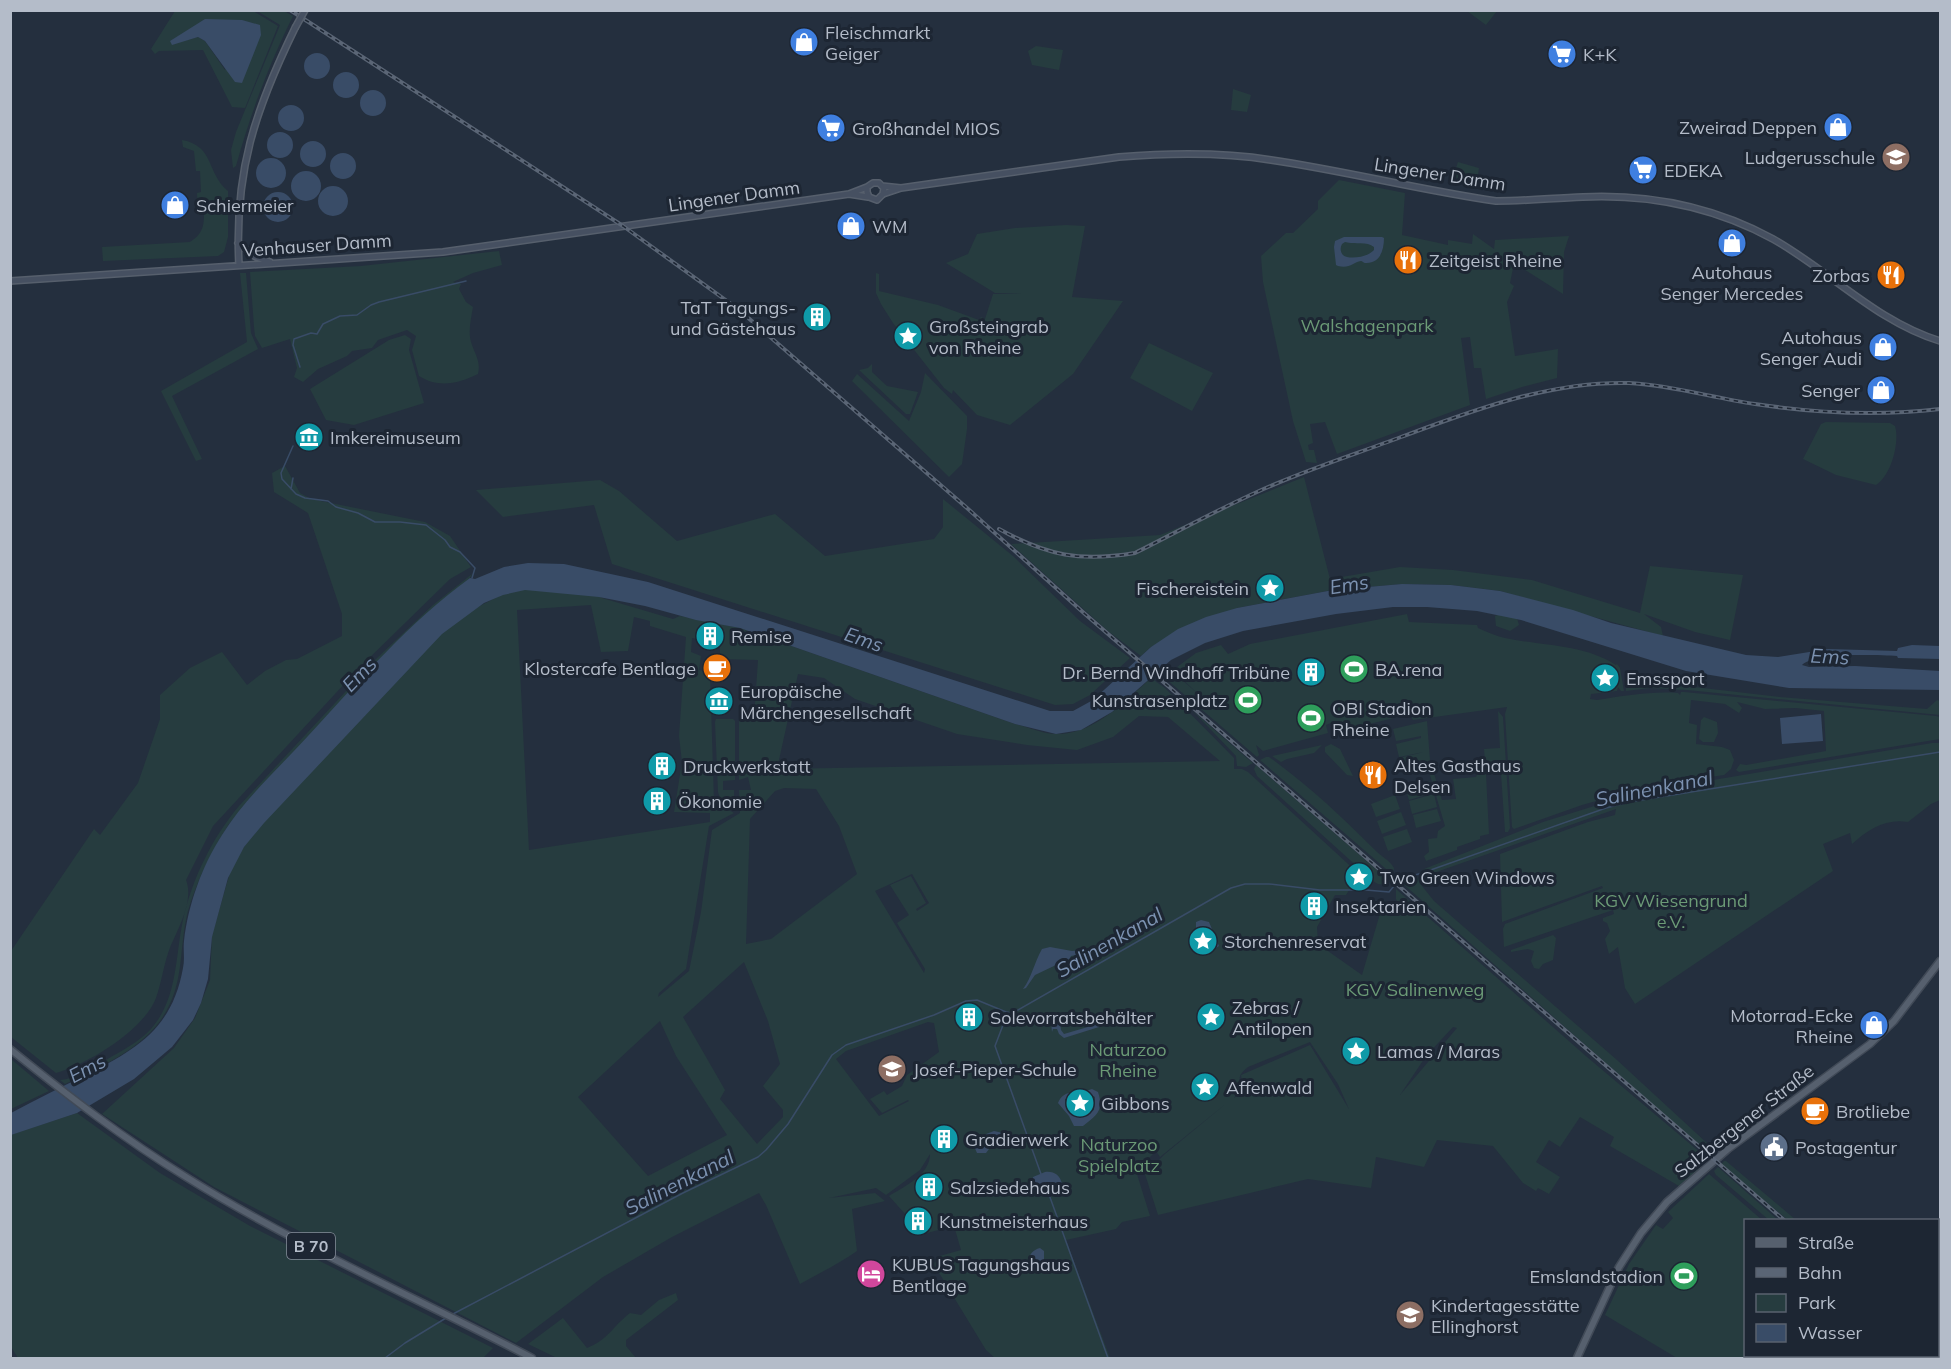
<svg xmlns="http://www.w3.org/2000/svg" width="1951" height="1369" font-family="Mulish,sans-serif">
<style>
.green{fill:#263c3f;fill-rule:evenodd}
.water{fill:#394c67;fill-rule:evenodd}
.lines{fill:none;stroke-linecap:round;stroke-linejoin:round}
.stream{stroke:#394c67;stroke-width:1.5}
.secondary-casing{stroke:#565f6c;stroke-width:8}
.primary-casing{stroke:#414a57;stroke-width:9}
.secondary{stroke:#465061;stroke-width:5}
.primary{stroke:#56606e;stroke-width:6}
.rail-casing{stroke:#5a6575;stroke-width:4}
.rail{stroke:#1d2633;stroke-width:1.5;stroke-dasharray:4.5;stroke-linecap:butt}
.secondary-bridge-casing{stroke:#565f6c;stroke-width:8;stroke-linecap:butt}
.secondary-bridge{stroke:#465061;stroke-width:5}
.labels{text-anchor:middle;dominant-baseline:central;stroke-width:6;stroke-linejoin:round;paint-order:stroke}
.shield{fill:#1d2633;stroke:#878f9c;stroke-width:1.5}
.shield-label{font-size:16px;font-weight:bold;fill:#b4bcc9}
.poi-label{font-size:18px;fill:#b4bcc9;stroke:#1d2633;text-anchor:start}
.street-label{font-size:18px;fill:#b4bcc9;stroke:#1d2633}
.park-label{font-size:18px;fill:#6b9a76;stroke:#1d2633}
.water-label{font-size:20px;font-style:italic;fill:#7c92b1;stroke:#1d2633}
</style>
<rect width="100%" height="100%" fill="#242f3e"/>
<!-- green -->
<path class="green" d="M175,11H253L278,26L245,108L232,107L203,50L159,51L155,54L151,49ZM242,20L225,70L205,41L198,37L187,40Z
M257,11H284L293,16C268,67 251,112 236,166L233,168L231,150L236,132L280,25Z
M1467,11V10L1497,11L1486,25Z
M1036,46L1063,50L1059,70L1032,65L1028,51Z
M1233,89L1251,95L1247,112L1231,110Z
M182,140C215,146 206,173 228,191V237L224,252L218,256L103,261L102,247L190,242C201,235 204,228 204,215H198L197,193L201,192L200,171H196L194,151L183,147Z
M1458,162L1479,168L1477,182L1453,177Z
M1339,180L1405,193L1402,235L1448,245V240L1472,244L1473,234L1494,249L1495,240L1569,236L1564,252L1563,294L1514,263L1510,283L1514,286L1507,302L1515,356L1558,349L1557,378L1522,387L1486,399L1481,368H1474L1470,337L1461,338L1470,405L1337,454L1325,422L1310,424L1313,443L1308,445L1309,450H1314L1317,463L1306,462L1293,421L1263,282L1261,256L1286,233H1293L1318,209V201Z
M1066,225L1085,226L1072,297L1123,301L1073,374L1010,425L977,415L953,390L952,394L944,388L893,323L881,304L876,293V273L879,274V291L938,305L979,320L981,317L985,319L993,294H1022L995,293L946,263L968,254L977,234L1015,228Z
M499,251L502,265L473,273L453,282L461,284L459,289L466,302L473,307C471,319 468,331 471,342C475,355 481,361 478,374C458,384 438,388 419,376L412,350L416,336L407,330L378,340L372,348L352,351L347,356L318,369L303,382L294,377L297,368L290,339L262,348L255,336L254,327L250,272L361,266Z
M240,273H246L251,333L258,349L172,396L202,459L196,461L161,391L247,342Z
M405,335L411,339L409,350L424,403L354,425L326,420L310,389L389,340Z
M1149,343L1213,373L1192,411L1130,378Z
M872,364V372L887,386L918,392L910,414H906L859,370L868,368Z
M925,373L967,416V429L962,464L949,477L852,381L857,374L909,421L921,392Z
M1826,422L1890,423L1895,426C1900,442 1891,476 1876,485L1836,475L1803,459L1821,424Z
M285,466L300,493L311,499L425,522L450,536L471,567L450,579L359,668L213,826L186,880C194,900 179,927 171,945C164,962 162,981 156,998C144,1030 88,1064 56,1073L11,1037V951L94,829L100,835L138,783L160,719V695L190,668L222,652L247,685L265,671L286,660L297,659L342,636V614L308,513L274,492L272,473Z
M1304,477L1330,579L1400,567L1453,570L1532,580L1640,613L1650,566L1743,575L1730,640L1695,632L1644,614L1661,627L1663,636L1500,591L1451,585L1402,584L1333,590L1237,608L1151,647L1141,656L1108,631L1011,544L1160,535Z
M600,480L619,491L677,541L775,514L825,556L934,539L943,527V499L1013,556L1080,621L1130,658L1090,695L1073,704L1055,705L612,564L594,505L503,517L476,490Z
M472,574L470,578L414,625L229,824C212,851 197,880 188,911C178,949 186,985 160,1021C138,1051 98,1068 65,1084L60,1080C75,1079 93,1067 106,1060C121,1051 139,1042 151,1029C178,998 175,957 183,920C192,879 212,838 239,806L376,659L433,605Z
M525,587L597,594L602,598L673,619L680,616L740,628L1015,724C1028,727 1043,734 1056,734C1094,735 1125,701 1151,678L1165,688L1234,758V769H1242L1248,772L1359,874L1346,895H1335L1317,927L1318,944L1362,975L1384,900L1396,910L1401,909L1396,899V889L1587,1057L1708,1159L1697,1161L1703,1167L1679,1186L1610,1146L1614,1137L1580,1117L1560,1147L1549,1140L1536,1162L1560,1177L1549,1194L1538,1188L1536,1191L1523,1183L1493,1146L1437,1140L1424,1167L1376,1157L1371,1188L1308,1179L1158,1215L1145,1174L1165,1154L1228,1102L1160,1157L1156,1151L1136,1171L1150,1216L1122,1222L1116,1229L1066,1240L1110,1358H995L986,1350L933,1263L938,1261L936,1257L961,1250L954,1226L923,1234L889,1196C905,1186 930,1175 930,1154L920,1170L886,1195L876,1188L829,1198L875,1193L885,1201L852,1209L857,1251C839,1264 819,1273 800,1284L766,1205L759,1193L672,1237L603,1277L516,1343L214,1187L102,1114L174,1048L195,1018L210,980L212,935L233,862L286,788L432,640L468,612L503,594ZM591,605L601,652L628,651L634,617L650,621V626L686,637L679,736L682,762L674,812L710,813V822L529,850L517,610ZM692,638L720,643V659L758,660L754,718L739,719V780L748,777L751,790H739L740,813L712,830L701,912L689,971L658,997L659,993L686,969L709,826L734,813L714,801L710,672L699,670L701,656L691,652ZM798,674L824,678L855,699L957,734L1027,745L1077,750L1113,737L1139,716L1168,717L1220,761L777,769ZM784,788L816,789L839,826L857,874L771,939L746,944L750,819L775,791ZM912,874L929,903L917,911L916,909L926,903L911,876L890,885L909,915L897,923L925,969L924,973L875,891ZM744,962L768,1021L780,1064L763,1086L783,1110V1117L757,1144L720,1099L725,1090L683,1017ZM660,1021L676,1056L727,1135L648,1176L578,1097ZM928,1022L934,1023L939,1052L907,1075L902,1086L887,1095L884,1091L870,1099L882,1113L908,1100L909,1101L879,1116L836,1059L846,1051ZM1453,1027L1457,1028L1400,1095L1426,1056ZM1310,1042L1338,1084L1349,1109L1310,1045L1241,1075L1243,1091L1234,1098L1241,1086C1238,1076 1240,1074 1248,1067Z
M1407,614L1409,622L1477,625L1478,628C1487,632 1496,636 1505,638C1542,646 1583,644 1616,665L1617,664L1620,668L1624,691H1621L1618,687L1617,691L1591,694L1590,699L1597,700C1624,696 1651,691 1678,693L1680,695L1681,692H1684L1936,716L1940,717V739L1739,772L1736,770L1740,764L1746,765L1826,751L1824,711L1796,708L1765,709L1737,702L1742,708L1739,713L1725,704L1691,700L1689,723L1697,725L1696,744L1722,747L1730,750L1734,760L1731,769L1724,775L1649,786L1582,805L1514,829L1512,827L1505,714L1507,707L1413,720L1410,714L1337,732L1333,722L1326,725L1328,733L1263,751L1256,745L1259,755L1257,757L1158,672L1166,666L1197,693L1173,670L1196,653L1221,645L1228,654L1250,644Z
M1500,614L1517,618L1519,625L1510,631L1496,626L1495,616Z
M1644,684L1677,685L1780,697L1927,709L1937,700L1940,701V715L1687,690L1650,688L1626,691V688Z
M1193,711L1248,759L1253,763L1246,767L1237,766L1236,756Z
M1498,711L1503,717L1510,828L1508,832H1505L1501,774H1486L1489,834L1480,836V839L1457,847V850L1426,861L1424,856L1429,852L1428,839L1437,838L1438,831L1445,826L1427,765L1402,770L1399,758L1424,752L1399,757L1396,744L1421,738V736L1396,741L1393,729L1427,721L1430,760L1442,800L1456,799L1453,779L1476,777L1477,775L1486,774L1484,749L1500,748Z
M1704,717L1717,722L1718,733L1714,742H1703L1699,739L1701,720Z
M716,719H733L735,721V780L723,781V790H734V802L721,801L718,792L715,722Z
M1932,743H1940V800L1931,804L1908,822C1887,818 1868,829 1852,844L1850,833L1823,844L1833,871L1635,1004L1625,988L1618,947L1609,954L1605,939L1610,931L1607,923L1603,921V918L1614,914L1613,910L1504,947L1503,929L1505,924L1603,888L1602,886L1502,922L1500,854L1588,822L1615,815L1616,809L1425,876L1422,871L1424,869L1543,822L1636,793Z
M1331,744L1340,749L1353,776L1347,775L1325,752V747Z
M1322,745L1314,753L1287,759L1281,762L1272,756Z
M1266,757H1269C1307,784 1341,816 1374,849C1380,856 1390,860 1394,868L1393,875L1260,760Z
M1256,765L1384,876L1383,878L1389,882C1382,887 1376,884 1371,879L1257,776L1254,769Z
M1430,781L1433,793L1409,800L1405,787Z
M1434,794L1437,807L1412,814L1409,801Z
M1395,795L1400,809L1376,817L1371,804Z
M1437,809L1441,821L1416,828L1413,815Z
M1401,812L1406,825L1382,834L1377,821Z
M1407,829L1412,842L1388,851L1383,837Z
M1415,877H1418L1422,886L1434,901L1617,1060L1709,1145L1715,1152L1712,1157L1401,882Z
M1553,935L1556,938L1553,960L1543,964L1539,969L1534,968L1531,961L1534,951L1528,949L1511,952V950Z
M11,1059L49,1091L11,1109Z
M77,1113L160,1173L250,1226L493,1348L483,1358H18L10,1345V1135Z
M1724,1161H1726L1796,1220H1788L1721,1165Z
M1718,1167L1778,1220H1769L1716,1175L1714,1171Z
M1709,1174L1762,1220H1746V1356H1769L1766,1358H1677L1605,1315L1629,1264L1656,1225L1663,1229L1673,1218L1668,1212Z
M676,1293L678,1300L626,1340V1346L636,1358H557L528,1344L563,1318L587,1348C609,1339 612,1327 630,1313L641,1315L659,1300Z"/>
<!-- water -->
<path class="water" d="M205,19L242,20L260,25L261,35L242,83L235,82L205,41L198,37L172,45L170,41Z
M304 66a13 13 0 1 1 26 0a13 13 0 1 1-26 0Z
M333 85a13 13 0 1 1 26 0a13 13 0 1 1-26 0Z
M360 103a13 13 0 1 1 26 0a13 13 0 1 1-26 0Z
M278 118a13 13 0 1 1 26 0a13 13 0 1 1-26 0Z
M267 145a13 13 0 1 1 26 0a13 13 0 1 1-26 0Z
M300 154a13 13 0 1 1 26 0a13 13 0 1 1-26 0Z
M330 166a13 13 0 1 1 26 0a13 13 0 1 1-26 0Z
M256 173a15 15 0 1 1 30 0a15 15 0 1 1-30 0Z
M291 186a15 15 0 1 1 30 0a15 15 0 1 1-30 0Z
M318 201a15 15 0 1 1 30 0a15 15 0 1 1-30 0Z
M263 207a15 15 0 1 1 30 0a15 15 0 1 1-30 0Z
M1344,237H1382L1384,238C1384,250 1380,264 1365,263C1364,263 1362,261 1361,261C1353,262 1350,269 1338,266L1336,265L1334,247L1335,241ZM1345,242C1355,245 1367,241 1374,247V250C1369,256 1355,259 1347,257C1341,256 1339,249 1342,244Z
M528,563L564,564L648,582L1050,711H1073L1093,700L1151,647L1178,629L1206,617L1237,608L1333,590L1402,584L1451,585L1500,591L1573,610L1611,623L1746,655L1778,657L1828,649L1897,651L1898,648L1912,645L1940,646V659L1898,658L1897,656C1878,655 1815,652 1802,665L1809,667L1855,666L1940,671V690L1789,688L1686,671L1521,620L1477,611L1427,607H1393L1336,614L1243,631L1205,643L1171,660L1112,712L1081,730L1056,734L1015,724L740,628L696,620L645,606L599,597L525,590L503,595L484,603L442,634L264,823L244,847L228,878L212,937L208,979L201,1003L193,1020L172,1047L134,1079L77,1113L11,1135V1113C35,1100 59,1088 84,1076C135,1050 172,1030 183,968C185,959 183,950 184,941C188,905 202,866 222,835C245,798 279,768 308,736C359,681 409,622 470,578L475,579L504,567Z
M1821,714L1823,741L1782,744L1780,718Z
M1201,920L1209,922L1219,946L1216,948L1208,940L1204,931L1196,930V922Z
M1050,947L1072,951L1081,950V954L1071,956L1070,958L1072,964L1064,959L1056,965L1035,975L1026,988L1023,989C1032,977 1034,963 1042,949Z
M1051,1022H1060L1061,1030L1064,1034L1098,1024L1099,1027L1064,1038L1059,1034L1057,1029H1053L1052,1032Z
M1092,1089L1098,1092C1104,1111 1097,1115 1083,1126H1074L1069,1116L1058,1103C1064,1088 1079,1094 1092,1089ZM1090,1094L1095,1097L1094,1110L1090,1112L1082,1108L1071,1110L1066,1107L1065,1099Z
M994,1131L1003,1133L1000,1143L992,1145L986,1153H977L973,1144L981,1136Z
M1045,1172C1054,1171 1060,1175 1062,1184L1060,1190L1041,1188L1032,1183L1033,1177Z
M1040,1248L1044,1251V1261L1039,1267L1033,1268L1029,1263C1028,1256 1032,1250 1040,1248Z"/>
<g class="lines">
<!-- stream -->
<path class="stream" d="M300,367L293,345L294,339L311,333L317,334L323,324L340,316L357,315L371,305L379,302L466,281
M293,446L281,473L282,479L296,494L305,498L328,501L336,507L358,513L375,522H400L426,525L445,540L450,547L460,552L475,568L472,578
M291,489L293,478
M1008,1012L995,1046L1041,1174
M1047,1189L1108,1358
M453,1314L683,1193L758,1157L766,1150L788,1124L832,1055L846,1045L934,1015L966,1001L977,1000L1011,1014L1231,888L1245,884H1269L1320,890H1366L1389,892L1399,880L1425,872L1606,808L1629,802L1940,752
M385,1358L405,1343L446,1318"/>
<!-- secondary casing -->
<g class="secondary-casing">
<path id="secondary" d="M882,186L901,188
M849,194L868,197
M883,194L884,188L879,183H873L867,187V192L869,197L877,200L883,194L901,188L1119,157C1169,153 1221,152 1271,160C1346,171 1420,190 1496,201C1526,201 1554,198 1583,197C1650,194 1714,207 1773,239C1830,271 1877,322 1940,341
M238,243L254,256L270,262
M239,265C234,172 255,110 295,28
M10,281L443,252L849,194L867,187"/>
</g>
<!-- primary casing -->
<g class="primary-casing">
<path id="primary" d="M10,1049C67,1095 124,1139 186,1177C297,1246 417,1298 532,1358
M1577,1358L1619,1267L1641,1233L1667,1202L1728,1149L1870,1044L1894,1021L1940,961"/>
</g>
<!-- secondary -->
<use href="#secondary" class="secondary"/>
<!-- primary -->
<use href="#primary" class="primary"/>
<!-- rail casing -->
<g class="rail-casing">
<path id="rail" d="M290,10L623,226L738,309L967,508L1085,614L1784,1220
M999,529C1048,556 1080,562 1135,553C1175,533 1215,511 1257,492C1303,471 1353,455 1401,437C1474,410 1550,381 1629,383C1671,385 1713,398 1755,404C1815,413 1880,416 1940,409
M1938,1300L1940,1301
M1938,1339L1940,1336
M1923,1358L1926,1356"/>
</g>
<!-- rail -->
<use href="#rail" class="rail"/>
<!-- secondary-bridge casing -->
<g class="secondary-bridge-casing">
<path id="secondary-bridge" d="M295,28L305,10"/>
</g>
<!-- secondary-bridge -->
<use href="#secondary-bridge" class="secondary-bridge"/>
</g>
<!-- icons -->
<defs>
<g id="shop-disc" transform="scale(1.5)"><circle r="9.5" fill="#3f7fe0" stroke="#1d2633"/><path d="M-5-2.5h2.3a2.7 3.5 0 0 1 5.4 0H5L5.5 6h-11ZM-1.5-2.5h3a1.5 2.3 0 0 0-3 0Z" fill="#fff"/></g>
<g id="supermarket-disc" transform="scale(1.5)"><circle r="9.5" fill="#3f7fe0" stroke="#1d2633"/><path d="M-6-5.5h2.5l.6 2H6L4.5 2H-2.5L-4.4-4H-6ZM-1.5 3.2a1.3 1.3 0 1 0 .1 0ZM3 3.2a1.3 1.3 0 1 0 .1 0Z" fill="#fff"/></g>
<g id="school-disc" transform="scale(1.5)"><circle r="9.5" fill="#8d6e63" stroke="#1d2633"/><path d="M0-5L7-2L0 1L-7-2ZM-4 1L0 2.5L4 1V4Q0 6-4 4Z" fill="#fff"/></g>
<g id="restaurant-disc" transform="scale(1.5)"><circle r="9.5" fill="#e8710a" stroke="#1d2633"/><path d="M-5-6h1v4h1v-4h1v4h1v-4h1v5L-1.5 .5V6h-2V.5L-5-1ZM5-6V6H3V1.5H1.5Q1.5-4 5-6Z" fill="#fff"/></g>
<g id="building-disc" transform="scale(1.5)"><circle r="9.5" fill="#0f9aa8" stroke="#1d2633"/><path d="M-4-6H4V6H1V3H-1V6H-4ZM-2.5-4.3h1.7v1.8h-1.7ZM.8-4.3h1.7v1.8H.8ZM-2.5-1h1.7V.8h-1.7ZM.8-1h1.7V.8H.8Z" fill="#fff"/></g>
<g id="sight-disc" transform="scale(1.5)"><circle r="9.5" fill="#0f9aa8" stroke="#1d2633"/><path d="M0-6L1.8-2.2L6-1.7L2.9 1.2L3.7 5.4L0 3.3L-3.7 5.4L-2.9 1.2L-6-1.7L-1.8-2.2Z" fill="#fff"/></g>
<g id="museum-disc" transform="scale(1.5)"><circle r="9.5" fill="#0f9aa8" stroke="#1d2633"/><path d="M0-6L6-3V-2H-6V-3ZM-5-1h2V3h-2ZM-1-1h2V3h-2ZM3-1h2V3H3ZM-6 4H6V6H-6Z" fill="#fff"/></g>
<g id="cafe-disc" transform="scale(1.5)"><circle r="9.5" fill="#e8710a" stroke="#1d2633"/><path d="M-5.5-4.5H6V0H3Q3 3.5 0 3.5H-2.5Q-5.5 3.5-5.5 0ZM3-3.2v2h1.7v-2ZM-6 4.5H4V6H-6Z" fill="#fff"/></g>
<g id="stadium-disc" transform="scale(1.5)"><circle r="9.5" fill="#2e9e5b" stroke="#1d2633"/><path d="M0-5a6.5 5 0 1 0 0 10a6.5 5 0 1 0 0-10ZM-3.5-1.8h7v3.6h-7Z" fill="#fff"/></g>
<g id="civic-disc" transform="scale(1.5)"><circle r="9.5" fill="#5c6f8a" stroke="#1d2633"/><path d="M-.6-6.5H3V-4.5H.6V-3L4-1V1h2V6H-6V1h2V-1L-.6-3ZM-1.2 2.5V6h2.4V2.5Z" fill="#fff"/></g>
<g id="hotel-disc" transform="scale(1.5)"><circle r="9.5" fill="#d1479c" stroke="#1d2633"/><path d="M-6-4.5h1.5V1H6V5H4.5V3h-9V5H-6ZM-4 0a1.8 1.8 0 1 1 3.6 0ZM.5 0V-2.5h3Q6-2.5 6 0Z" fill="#fff"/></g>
</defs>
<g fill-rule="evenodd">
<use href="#shop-disc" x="804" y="42"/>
<use href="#supermarket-disc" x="1562" y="54"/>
<use href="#shop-disc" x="1838" y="127"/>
<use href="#supermarket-disc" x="831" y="128"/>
<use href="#school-disc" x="1896" y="157"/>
<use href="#supermarket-disc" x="1643" y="170"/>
<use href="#shop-disc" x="175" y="205"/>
<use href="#shop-disc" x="851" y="226"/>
<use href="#shop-disc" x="1732" y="243"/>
<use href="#restaurant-disc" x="1408" y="260"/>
<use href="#restaurant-disc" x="1891" y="275"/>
<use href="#building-disc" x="817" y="317"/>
<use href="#sight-disc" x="908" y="336"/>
<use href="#shop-disc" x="1883" y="347"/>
<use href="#shop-disc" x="1881" y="390"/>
<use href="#museum-disc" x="309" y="437"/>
<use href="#sight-disc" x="1270" y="588"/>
<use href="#building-disc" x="710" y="636"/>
<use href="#cafe-disc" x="717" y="668"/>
<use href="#stadium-disc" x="1354" y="669"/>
<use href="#building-disc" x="1311" y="672"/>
<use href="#sight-disc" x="1605" y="678"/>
<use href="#stadium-disc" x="1248" y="700"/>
<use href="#museum-disc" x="719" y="701"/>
<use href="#stadium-disc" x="1311" y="718"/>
<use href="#building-disc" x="662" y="766"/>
<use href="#restaurant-disc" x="1373" y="775"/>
<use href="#building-disc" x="657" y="801"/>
<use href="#sight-disc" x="1359" y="877"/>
<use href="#building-disc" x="1314" y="906"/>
<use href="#sight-disc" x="1203" y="941"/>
<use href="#building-disc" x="969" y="1017"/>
<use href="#sight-disc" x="1211" y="1017"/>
<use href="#shop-disc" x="1874" y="1025"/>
<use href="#sight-disc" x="1356" y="1051"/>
<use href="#school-disc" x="892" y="1069"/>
<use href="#sight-disc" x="1205" y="1087"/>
<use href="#sight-disc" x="1080" y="1103"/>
<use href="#cafe-disc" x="1815" y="1111"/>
<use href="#building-disc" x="944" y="1139"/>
<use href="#civic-disc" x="1774" y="1147"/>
<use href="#building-disc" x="929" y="1187"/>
<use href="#building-disc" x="918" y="1221"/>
<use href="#hotel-disc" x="871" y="1274"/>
<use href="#stadium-disc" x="1684" y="1276"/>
<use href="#school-disc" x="1410" y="1315"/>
</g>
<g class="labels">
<!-- shield labels -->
<rect class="shield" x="287" y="1233" width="48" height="26" rx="4.5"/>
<g class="shield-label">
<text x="311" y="1246">B 70</text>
</g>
<!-- poi labels -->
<g class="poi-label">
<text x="825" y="32">Fleischmarkt<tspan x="825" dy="21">Geiger</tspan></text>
<text x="1583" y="54">K+K</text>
<text x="1817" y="127" text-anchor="end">Zweirad Deppen</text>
<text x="852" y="128">Großhandel MIOS</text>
<text x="1875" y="157" text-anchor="end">Ludgerusschule</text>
<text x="1664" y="170">EDEKA</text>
<text x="196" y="205">Schiermeier</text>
<text x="872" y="226">WM</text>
<text x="1429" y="260">Zeitgeist Rheine</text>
<text x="1732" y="272" text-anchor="middle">Autohaus<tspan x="1732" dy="21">Senger Mercedes</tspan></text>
<text x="1870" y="275" text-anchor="end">Zorbas</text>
<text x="796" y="307" text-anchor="end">TaT Tagungs-<tspan x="796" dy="21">und Gästehaus</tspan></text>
<text x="929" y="326">Großsteingrab<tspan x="929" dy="21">von Rheine</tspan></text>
<text x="1862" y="337" text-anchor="end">Autohaus<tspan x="1862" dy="21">Senger Audi</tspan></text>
<text x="1860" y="390" text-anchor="end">Senger</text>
<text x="330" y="437">Imkereimuseum</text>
<text x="1249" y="588" text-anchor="end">Fischereistein</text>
<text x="731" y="636">Remise</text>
<text x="696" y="668" text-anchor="end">Klostercafe Bentlage</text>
<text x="1375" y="669">BA.rena</text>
<text x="1290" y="672" text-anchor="end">Dr. Bernd Windhoff Tribüne</text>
<text x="1626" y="678">Emssport</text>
<text x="740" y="691">Europäische<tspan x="740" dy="21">Märchengesellschaft</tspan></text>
<text x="1227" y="700" text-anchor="end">Kunstrasenplatz</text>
<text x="1332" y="708">OBI Stadion<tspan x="1332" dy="21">Rheine</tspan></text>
<text x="1394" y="765">Altes Gasthaus<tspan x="1394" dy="21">Delsen</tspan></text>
<text x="683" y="766">Druckwerkstatt</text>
<text x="678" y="801">Ökonomie</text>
<text x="1380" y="877">Two Green Windows</text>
<text x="1335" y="906">Insektarien</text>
<text x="1224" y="941">Storchenreservat</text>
<text x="1232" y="1007">Zebras /<tspan x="1232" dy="21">Antilopen</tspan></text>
<text x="1853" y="1015" text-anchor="end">Motorrad-Ecke<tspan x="1853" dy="21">Rheine</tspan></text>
<text x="990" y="1017">Solevorratsbehälter</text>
<text x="1377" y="1051">Lamas / Maras</text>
<text x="913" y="1069">Josef-Pieper-Schule</text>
<text x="1226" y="1087">Affenwald</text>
<text x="1101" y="1103">Gibbons</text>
<text x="1836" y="1111">Brotliebe</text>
<text x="965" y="1139">Gradierwerk</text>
<text x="1795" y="1147">Postagentur</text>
<text x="950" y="1187">Salzsiedehaus</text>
<text x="939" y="1221">Kunstmeisterhaus</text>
<text x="892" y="1264">KUBUS Tagungshaus<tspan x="892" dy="21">Bentlage</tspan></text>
<text x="1663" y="1276" text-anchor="end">Emslandstadion</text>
<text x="1431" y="1305">Kindertagesstätte<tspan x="1431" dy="21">Ellinghorst</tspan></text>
</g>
<!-- street labels -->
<g class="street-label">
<text transform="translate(1440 174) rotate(9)">Lingener Damm</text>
<text transform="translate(734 196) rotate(-8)">Lingener Damm</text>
<text transform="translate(317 245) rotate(-4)">Venhauser Damm</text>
<text transform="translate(1744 1121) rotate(-38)">Salzbergener Straße</text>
</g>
<!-- park labels -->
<g class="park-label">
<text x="1367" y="325">Walshagenpark</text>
<text x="1671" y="900">KGV Wiesengrund<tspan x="1671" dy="21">e.V.</tspan></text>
<text x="1415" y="989">KGV Salinenweg</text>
<text x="1128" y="1049">Naturzoo<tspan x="1128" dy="21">Rheine</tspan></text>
<text x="1119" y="1144">Naturzoo<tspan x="1119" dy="21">Spielplatz</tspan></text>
</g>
<!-- water labels -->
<g class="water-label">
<text transform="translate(1349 584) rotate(-9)">Ems</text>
<text transform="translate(864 639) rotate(19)">Ems</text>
<text transform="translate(1830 656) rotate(3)">Ems</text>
<text transform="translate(359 674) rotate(-46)">Ems</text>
<text transform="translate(1654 788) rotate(-11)">Salinenkanal</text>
<text transform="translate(1109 942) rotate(-30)">Salinenkanal</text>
<text transform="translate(87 1068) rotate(-28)">Ems</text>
<text transform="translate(679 1182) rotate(-27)">Salinenkanal</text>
</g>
</g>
<!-- border -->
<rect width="1951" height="1369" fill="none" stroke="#b4bcc9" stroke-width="24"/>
<!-- legend -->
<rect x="1744" y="1219" width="195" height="138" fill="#1d2633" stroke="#59626f" stroke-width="1.5"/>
<rect x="1756" y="1238" width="30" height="9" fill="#56606e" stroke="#59626f" stroke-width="1.5"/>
<text x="1798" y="1249" font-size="18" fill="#b4bcc9">Straße</text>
<rect x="1756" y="1268" width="30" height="9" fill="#5a6575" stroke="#59626f" stroke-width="1.5"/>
<text x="1798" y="1279" font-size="18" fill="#b4bcc9">Bahn</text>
<rect x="1756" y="1294" width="30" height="18" fill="#263c3f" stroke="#59626f" stroke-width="1.5"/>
<text x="1798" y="1309" font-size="18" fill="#b4bcc9">Park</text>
<rect x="1756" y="1324" width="30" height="18" fill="#394c67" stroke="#59626f" stroke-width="1.5"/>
<text x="1798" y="1339" font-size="18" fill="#b4bcc9">Wasser</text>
</svg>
